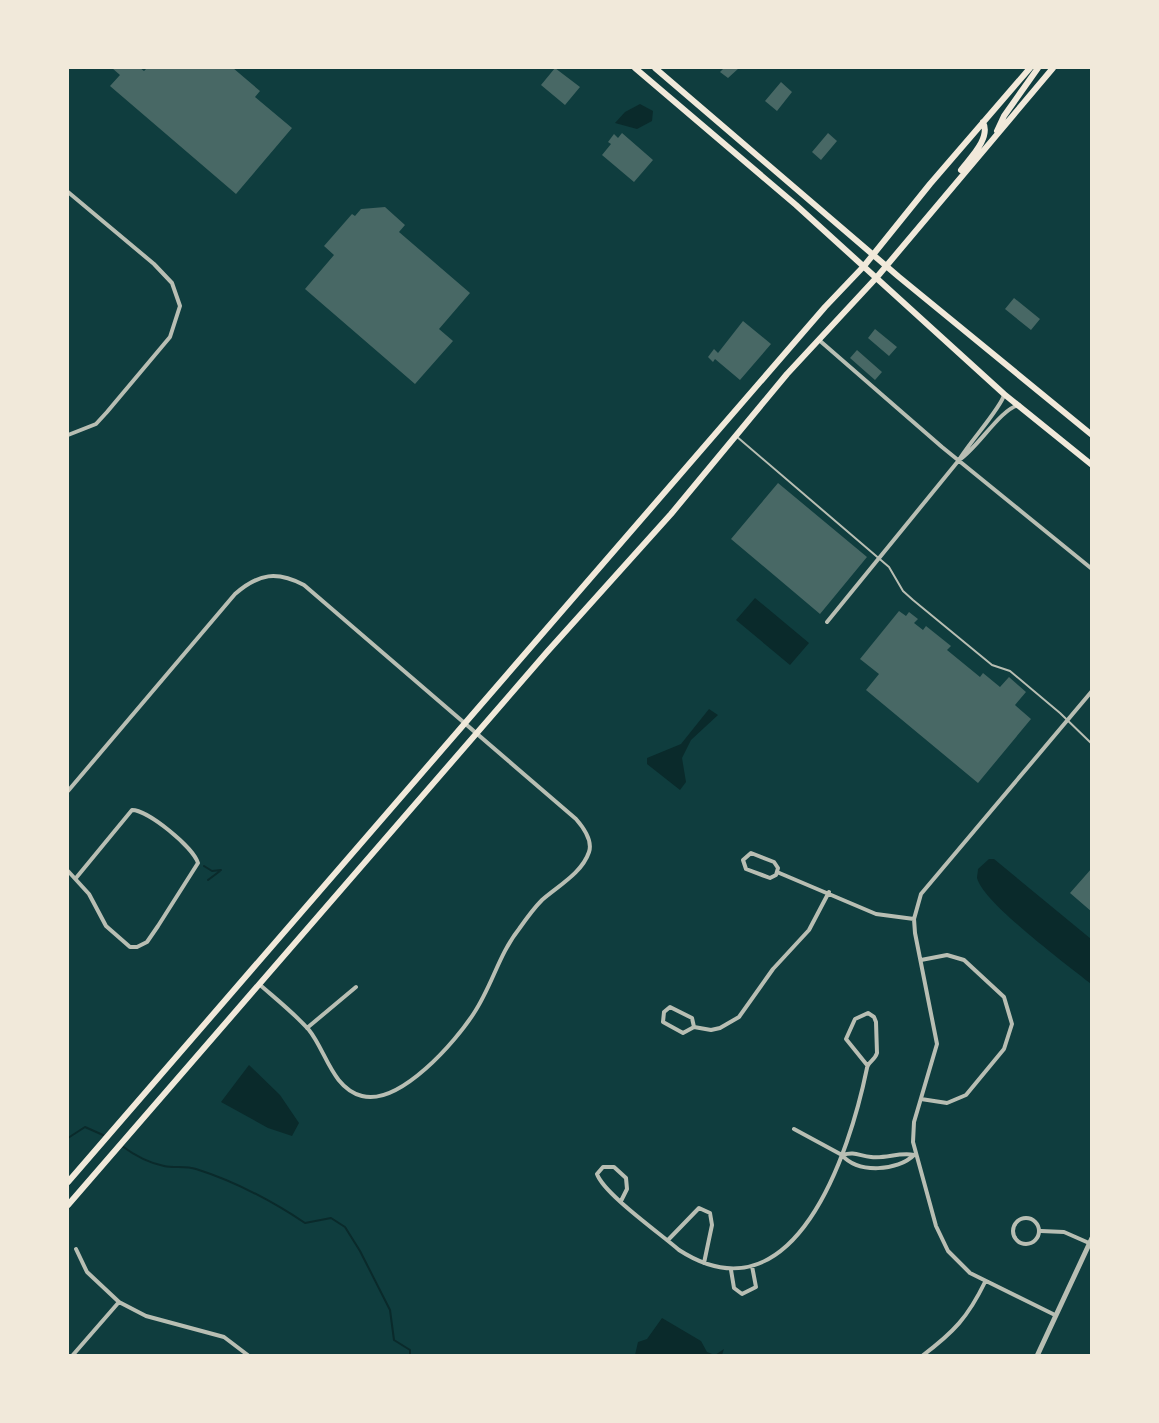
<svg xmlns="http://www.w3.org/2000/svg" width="1159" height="1423" font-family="Merriweather,serif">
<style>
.water{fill:#0a2a2b}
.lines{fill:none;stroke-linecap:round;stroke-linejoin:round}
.stream{stroke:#0a2a2b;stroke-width:2}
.building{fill:#486865}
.service{stroke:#b8beb3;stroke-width:2}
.minor{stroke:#b8beb3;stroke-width:4}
.tertiary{stroke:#b8beb3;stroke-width:5}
.primary{stroke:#f1e9da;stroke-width:6}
</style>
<rect width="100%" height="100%" fill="#0f3d3e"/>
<!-- water -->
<path class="water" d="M640,104L653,111L652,121L637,129L615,123L625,112Z
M755,598L809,643L790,665L736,620Z
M709,709L718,715L691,740L682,758L686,782L680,790L647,764V758L681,744Z
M989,859H994L1091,939V984C1069,966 983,903 977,878C977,876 978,871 978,869Z
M249,1065L280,1095L299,1123L292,1136L268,1128L221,1102Z
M662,1318L701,1341L707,1352L715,1355L724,1349L722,1355H635L638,1342L647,1339Z"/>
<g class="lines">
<!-- stream -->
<path class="stream" d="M204,866L212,871L221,870
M208,880L220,871
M68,1138L85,1127L103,1135
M122,1146C134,1155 149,1163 164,1166C174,1168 186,1166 196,1169C234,1181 272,1201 305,1223L331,1218L345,1227L360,1251L390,1310L394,1340L410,1350V1356"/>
</g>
<!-- building -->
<path class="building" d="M112,68H140L144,71L147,68H233L260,91L255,97L292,128L236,194L110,86L120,75Z
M555,68L580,87L565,105L541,85Z
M724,68H739L728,78L720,72Z
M781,82L792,92L777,111L765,101Z
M622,133L653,160L634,182L602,155L611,144L608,142L614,134L618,138Z
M828,133L837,141L821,160L812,152Z
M385,207L405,225L399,232L470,293L439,329L453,341L415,384L305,289L334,255L324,246L352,214L355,216L361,209Z
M1014,298L1040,319L1031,330L1005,309Z
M743,321L771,344L740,380L715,359L713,362L708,357L714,349L718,353Z
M875,329L897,347L889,356L868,338Z
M857,350L882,372L875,380L850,358Z
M778,483L867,557L820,614L731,539Z
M899,611L906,616L909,612L918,619L914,623L923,630L926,626L951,646L947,650L980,677L983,673L1000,687L1009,677L1026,692L1015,705L1031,719L978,783L866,690L879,674L860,659Z
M1092,868V912L1070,893Z"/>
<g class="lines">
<!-- service -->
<path class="service" d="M736,436L889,567L903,591L913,600L992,665L1010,671L1060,713L1092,744"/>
<!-- minor -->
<path class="minor" d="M68,192L154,264L172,283L180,306L170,337L107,412L96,424L68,435
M819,340L942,447L1092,569
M959,460C978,448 1000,409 1019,405
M827,622L959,460C968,444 1001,408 1004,395
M68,791L235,594C259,573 277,571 304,585L576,819C583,827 593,840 589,852C582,873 558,886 542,900C534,908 526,919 519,929C499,954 492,986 474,1013C456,1041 400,1106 362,1096C332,1088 326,1051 309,1030C294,1013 276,999 259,984
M751,853L774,862L778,868L776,875L770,878L746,869L743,860Z
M68,871L89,894L106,926L130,947H137L147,942L158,926L198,863C193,847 148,810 132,810L76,878
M777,872L876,914L914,919
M921,960L947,955L964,960L1004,997L1012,1024L1004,1049L966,1095L947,1103L921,1099
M694,1027L692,1018L670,1007L664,1012L663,1022L683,1033L694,1027L711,1030L720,1028L739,1017L773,969L809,930L829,892
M307,1028L356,987
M794,1129L842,1155C858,1174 898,1171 914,1155C899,1152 886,1159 871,1157C860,1156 854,1151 843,1155
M621,1201L627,1189L626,1178L614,1167H603L597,1174C604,1194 661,1234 679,1250C795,1325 850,1151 867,1068C868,1062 875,1060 877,1053L876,1022L874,1017L868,1013L855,1019L846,1039L867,1065
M1013 1231a13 13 0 1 1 26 0a13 13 0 1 1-26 0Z
M1041,1231L1064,1232L1089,1243
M668,1240L699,1208L710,1213L712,1225L704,1263
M76,1249L87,1272L119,1302L146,1316L224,1337L249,1356
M731,1270L734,1288L742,1294L756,1287L752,1266
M1055,1315L970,1273L948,1251L936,1226L913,1142L914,1122L937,1044L915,933L914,919L921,894L1092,691
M72,1356L119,1302
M922,1356C954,1332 968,1317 985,1282"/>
<!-- tertiary -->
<path class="tertiary" d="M1037,1356L1092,1238"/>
<!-- primary -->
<path class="primary" d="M635,68L796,205L1004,394L1092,465
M655,68L899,277L1092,435
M997,131L1004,116L1038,68
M961,170C971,157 991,138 983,122
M68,1182L825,307L864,266L930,184L1030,68
M68,1205L547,652L671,514L787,374L877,277L1053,68"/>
</g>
<!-- border -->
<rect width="1159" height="1423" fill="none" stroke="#f1e9da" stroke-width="138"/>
</svg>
